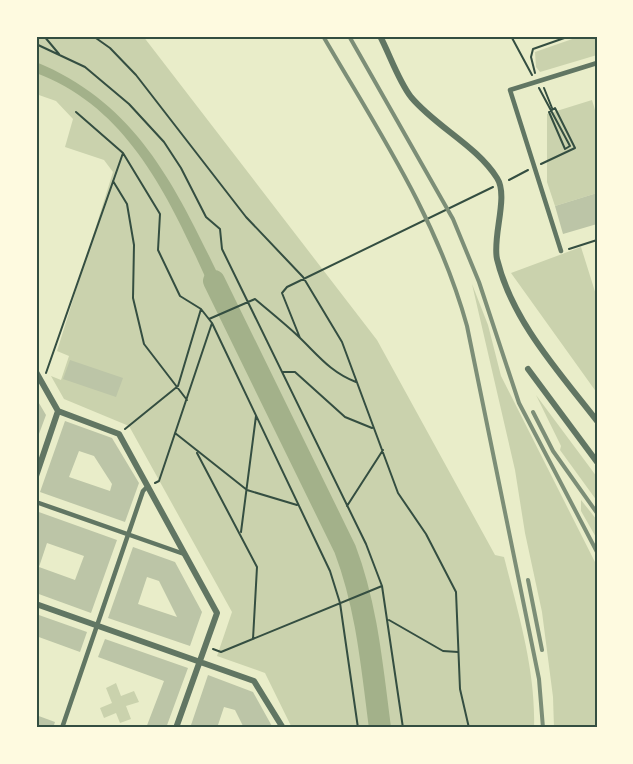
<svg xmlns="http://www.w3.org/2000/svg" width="633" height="764" font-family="'Open Sans',sans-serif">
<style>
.green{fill:#cad2ad}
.water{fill:#a3b18a}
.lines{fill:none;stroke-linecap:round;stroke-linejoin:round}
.river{stroke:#a3b18a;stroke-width:22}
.building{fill:#bcc5a7;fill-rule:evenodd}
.path{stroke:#344e41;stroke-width:2}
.pedestrian{stroke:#617663;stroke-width:4.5}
.minor{stroke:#617663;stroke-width:6}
.rail{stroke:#7c8e77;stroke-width:4}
.neatline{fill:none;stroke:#344e41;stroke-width:2}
</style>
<rect width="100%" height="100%" fill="#e9edc9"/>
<!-- green -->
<path class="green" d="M36,36H143L377,340L495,555L504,557C518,612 536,671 534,728H292L265,673L217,656L232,612L129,426L64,399L51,376L61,380L69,356L57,351L113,172L104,160L65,147L73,119L56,101L36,94Z
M581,36H597V55L540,72L536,67L535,52Z
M592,100L595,110L597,109V193L555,206L547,182V114Z
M581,247L597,298V393L511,273Z
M472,284L488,325L501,376L597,566V728H554L553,697L542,612L525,533L515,470Z
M536,395L597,477V501L560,450L561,446Z
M581,500L597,520V539L581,511Z
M116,683L121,696L134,691L139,702L126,706L131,719L120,723L116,713L104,718L100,708L112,703L106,688Z"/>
<!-- water -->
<path class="water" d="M36,62C148,108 183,205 233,305L221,311C178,220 139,111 36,73Z"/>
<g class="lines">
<!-- river -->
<path class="river" d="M214,281L345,549C367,607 372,667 380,728"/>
</g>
<!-- building -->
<path class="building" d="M597,193V224L563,234L555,206Z
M70,360L123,378L116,397L63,379Z
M36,398L46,415L36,442Z
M65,421L112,438L139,483L125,522L40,492ZM79,451L94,456L112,484L110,491L69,477Z
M36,511L117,540L91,613L36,593ZM47,543L84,556L75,580L39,567Z
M133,547L175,562L202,612L190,646L108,618ZM147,577L159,581L177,617L138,604Z
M36,614L87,632L80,652L36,636Z
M105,639L188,668L166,728H146L164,681L98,657Z
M208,675L253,692L273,728H244L235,710L224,707L217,728H190Z
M36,715L55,722L53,728H36Z"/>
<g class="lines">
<!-- path -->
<path class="path" d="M44,36L59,54
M93,36L110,48L136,75L246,217L303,277L342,342L398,493L426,534L456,592L460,689L469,728
M511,36L532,75
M36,44L85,67L129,104L164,142L181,168L206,217L220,229L222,249L366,544L382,586L403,728
M535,73L531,57L533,49L570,36
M539,88L570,146L565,149L549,112L555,108L575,148L541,164
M544,88L552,108
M76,112L123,153L160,214L158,250L180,296L201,309
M509,180L528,170
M113,181L127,204L134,245L133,298L144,344L187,400
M569,249L597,240
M209,319L255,299C269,311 284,323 298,336C318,355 330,372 356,382
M300,338L282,293L287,287L493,187
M283,372H295L345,417L372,428
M46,373L123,153
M125,429L178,386L201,309L212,323L330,571L340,603L358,728
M175,433L247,490L297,505
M197,453L257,567L253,639
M155,483L159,481L212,323
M347,506L383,450
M241,532L256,416
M389,620L443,651L458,652
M213,649L221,652L382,586"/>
<!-- pedestrian -->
<path class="pedestrian" d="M561,251L510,90L597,63
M36,502L184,554
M62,728L143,491L148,486"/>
<!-- minor -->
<path class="minor" d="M380,36C390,55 398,80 411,97C436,127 476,145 497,178C509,196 492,237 497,259C512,321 559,372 597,421
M528,369L597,462
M36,372L58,411L119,434L217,613L176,728
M36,476L58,411
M36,604L254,681L283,728"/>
<!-- rail -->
<path class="rail" d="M323,36C379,132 437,218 467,326L539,679L543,728
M349,36L453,219L479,282L519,403L597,552
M533,412L553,451L597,513
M528,580L542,650"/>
</g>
<!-- border -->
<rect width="633" height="764" fill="none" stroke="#fefae0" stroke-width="75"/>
<rect x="38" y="38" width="558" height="688" class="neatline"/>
</svg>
